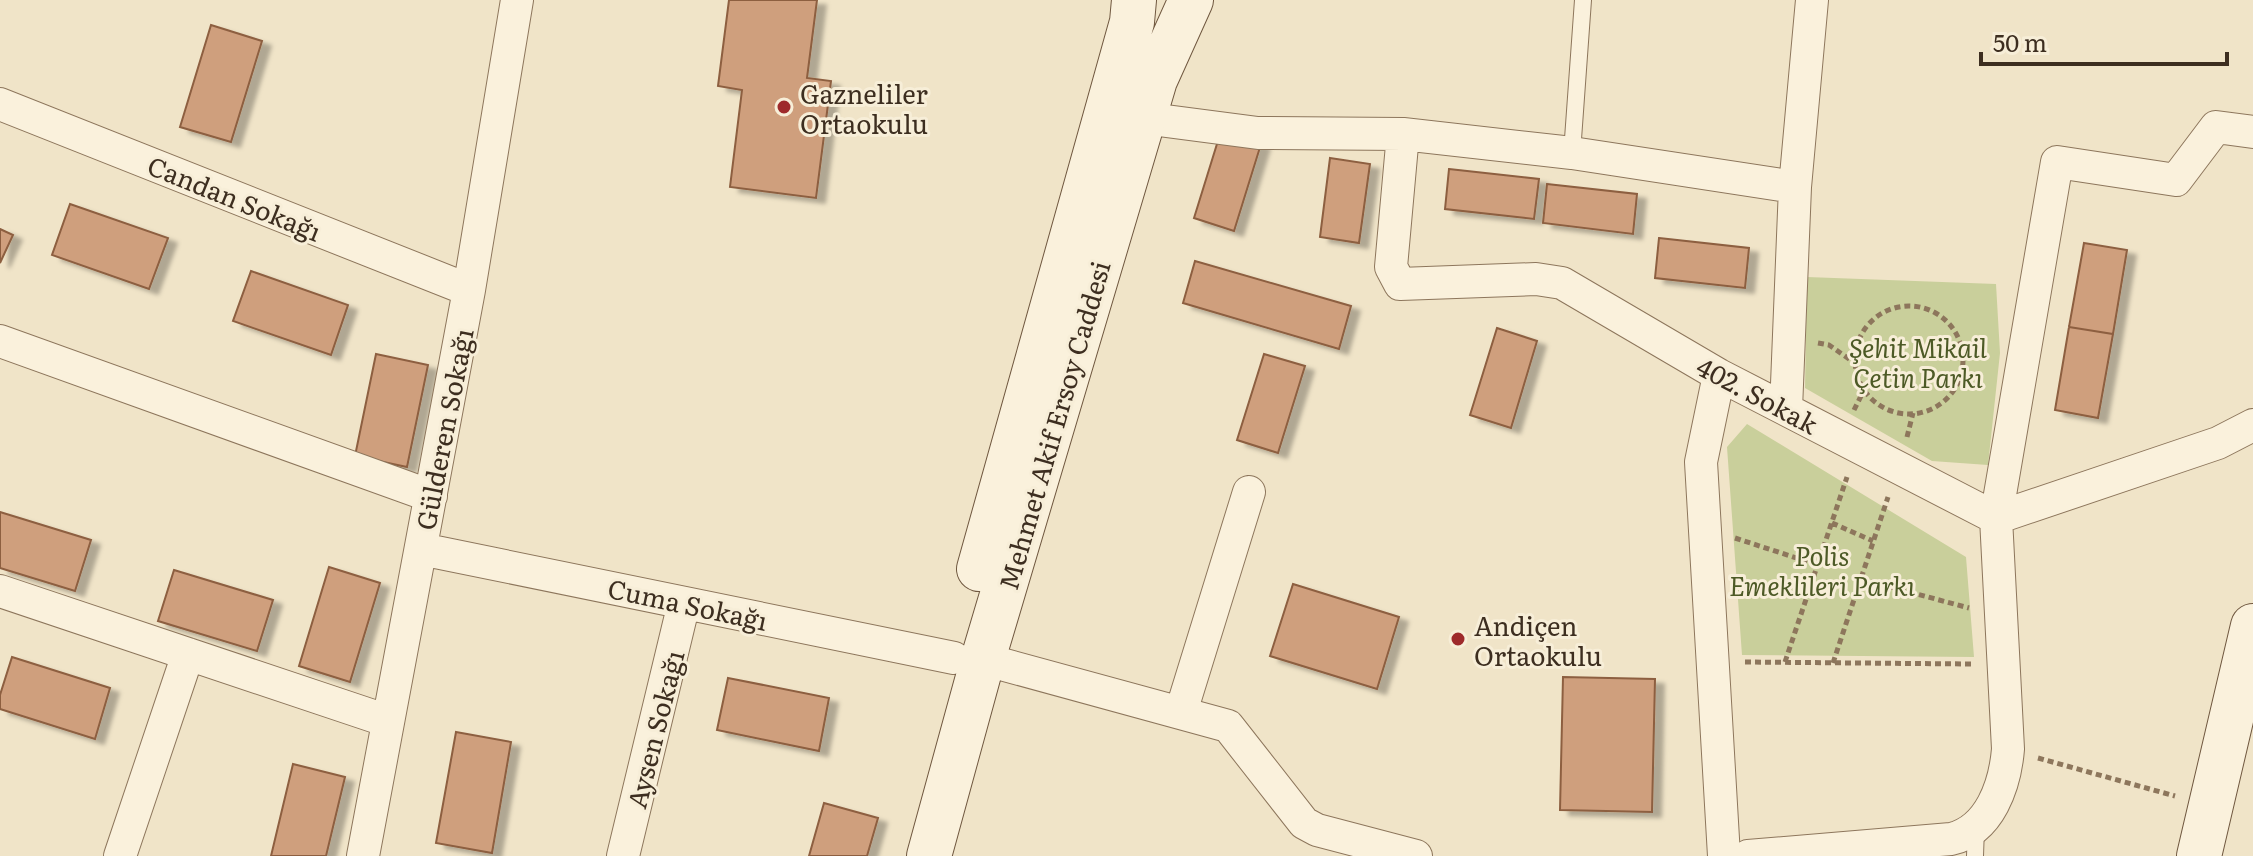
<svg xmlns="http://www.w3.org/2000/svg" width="2253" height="856" font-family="Literata,serif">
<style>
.green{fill:#c9cf9b}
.building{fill:#cf9f7d;stroke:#8d5f41;stroke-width:2;filter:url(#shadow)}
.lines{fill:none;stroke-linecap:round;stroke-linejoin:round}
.lane-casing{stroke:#8d765c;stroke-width:18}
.street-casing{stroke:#8d765c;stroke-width:34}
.secondary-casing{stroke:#6f573f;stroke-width:46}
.path{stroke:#8d765c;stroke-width:5;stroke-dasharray:6 4;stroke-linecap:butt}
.lane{stroke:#faf1dc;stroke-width:16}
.street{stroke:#faf1dc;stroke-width:32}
.secondary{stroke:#faf1dc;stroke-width:44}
.poi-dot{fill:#9e2a2b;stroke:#f7eed8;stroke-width:3}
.labels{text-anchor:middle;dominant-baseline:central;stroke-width:6;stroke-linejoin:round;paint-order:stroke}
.poi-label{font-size:26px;fill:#3d2e20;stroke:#f7eed8;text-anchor:start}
.street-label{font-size:26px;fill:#3d2e20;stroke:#f7eed8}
.park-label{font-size:26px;font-style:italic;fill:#4d5a26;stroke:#f7eed8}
</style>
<defs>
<filter id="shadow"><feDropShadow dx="9" dy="5" stdDeviation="2" flood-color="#0004"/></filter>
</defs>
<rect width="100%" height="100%" fill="#f0e4c8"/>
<!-- green -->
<path class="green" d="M1807,277L1996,284L2000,353L1988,465L1932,461L1805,388Z
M1747,424L1966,557L1974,657L1742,655L1727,447Z"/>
<!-- building -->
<path class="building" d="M729,0H817L807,78L831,81L816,198L730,187L742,90L718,86Z
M211,25L262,41L231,142L180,127Z
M1221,131L1261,144L1234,231L1194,218Z
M1330,158L1370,164L1359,243L1320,237Z
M1449,169L1539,179L1534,219L1445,209Z
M1547,184L1637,194L1633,234L1543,223Z
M70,204L168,238L149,289L52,255Z
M0,229L13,235L0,263Z
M1659,238L1749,248L1745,288L1655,278Z
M2084,243L2127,250L2113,334L2069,327Z
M1195,261L1351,306L1339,349L1183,303Z
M251,271L348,305L331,355L233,321Z
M2069,327L2113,334L2098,418L2055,410Z
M1497,328L1537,341L1511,428L1470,415Z
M376,354L428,365L407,467L355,456Z
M1264,354L1305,366L1278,453L1237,440Z
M0,512L91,540L75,591L0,568Z
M329,567L380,583L350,682L299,666Z
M174,570L273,600L257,651L158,621Z
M1293,584L1399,617L1377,689L1270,656Z
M12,657L110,688L95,739L0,709V695Z
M1563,677L1655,679L1652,812L1560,810Z
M728,678L829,698L819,751L717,730Z
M456,732L511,742L492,853L436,843Z
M293,764L345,777L326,856H271Z
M824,803L878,818L867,856H809Z"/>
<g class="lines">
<!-- lane casing -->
<g class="lane-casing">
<path id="lane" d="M1572,153L1583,0
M1975,856L1976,827"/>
</g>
<!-- street casing -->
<g class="street-casing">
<path id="street" d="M0,104L469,290
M1143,118L1258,133L1403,134L1572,153L1795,187
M1403,134L1391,267L1400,284L1536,279L1562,283L1719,375L1996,518L2218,443L2253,425
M0,341L431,496
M1719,375L1701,462L1724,856
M1786,409L1795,187L1812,0
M421,549L954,658
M0,591L388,721
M983,659L1228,726L1304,823L1317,830L1416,856
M1181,712L1249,492
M120,856L188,654
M363,856L469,290L517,0
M623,856L684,603
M1748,856L1951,839C1990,830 2005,785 2008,749L1996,518L2057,162L2176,180L2216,127L2253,132"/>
</g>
<!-- secondary casing -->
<g class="secondary-casing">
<path id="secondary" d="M979,569L1132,22L1134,0
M929,856L983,659L1155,80L1191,0
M2199,856L2253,626"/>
</g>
<!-- path -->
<path class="path" d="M1855 360a54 54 0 1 1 108 0a54 54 0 1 1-108 0Z
M1818,343L1829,345L1855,363
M1854,410L1864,390
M1907,437L1913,413
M1832,523L1873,541
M1735,538L1818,565
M1861,579L1969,608
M1745,662L1971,664
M1785,662L1847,477
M1833,663L1888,497
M2038,758L2175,796"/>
<!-- lane -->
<use href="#lane" class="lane"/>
<!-- street -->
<use href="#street" class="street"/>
<!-- secondary -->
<use href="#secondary" class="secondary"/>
</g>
<!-- markers -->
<g class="poi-dot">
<circle cx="784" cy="107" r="8"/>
<circle cx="1458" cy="639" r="8"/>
</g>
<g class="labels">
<!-- poi labels -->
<g class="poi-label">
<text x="800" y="92">Gazneliler<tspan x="800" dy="30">Ortaokulu</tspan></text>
<text x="1474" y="624">Andiçen<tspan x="1474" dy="30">Ortaokulu</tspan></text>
</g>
<!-- street labels -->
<g class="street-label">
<text transform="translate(235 197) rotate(22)">Candan Sokağı</text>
<text transform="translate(1758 394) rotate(28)">402. Sokak</text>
<text transform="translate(1053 425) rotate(-74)">Mehmet Akif Ersoy Caddesi</text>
<text transform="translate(443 429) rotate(-79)">Gülderen Sokağı</text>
<text transform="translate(688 603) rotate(12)">Cuma Sokağı</text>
<text transform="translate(654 729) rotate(-76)">Aysen Sokağı</text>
</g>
<!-- park labels -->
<g class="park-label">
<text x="1918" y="346">Şehit Mikail<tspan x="1918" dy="30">Çetin Parkı</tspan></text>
<text x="1822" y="554">Polis<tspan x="1822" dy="30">Emeklileri Parkı</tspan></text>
</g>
</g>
<!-- scale -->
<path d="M1981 52v12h246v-12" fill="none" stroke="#3d2e20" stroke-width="4"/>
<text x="1993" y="52" font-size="24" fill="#3d2e20" stroke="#f7eed8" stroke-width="6" paint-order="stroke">50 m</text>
</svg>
